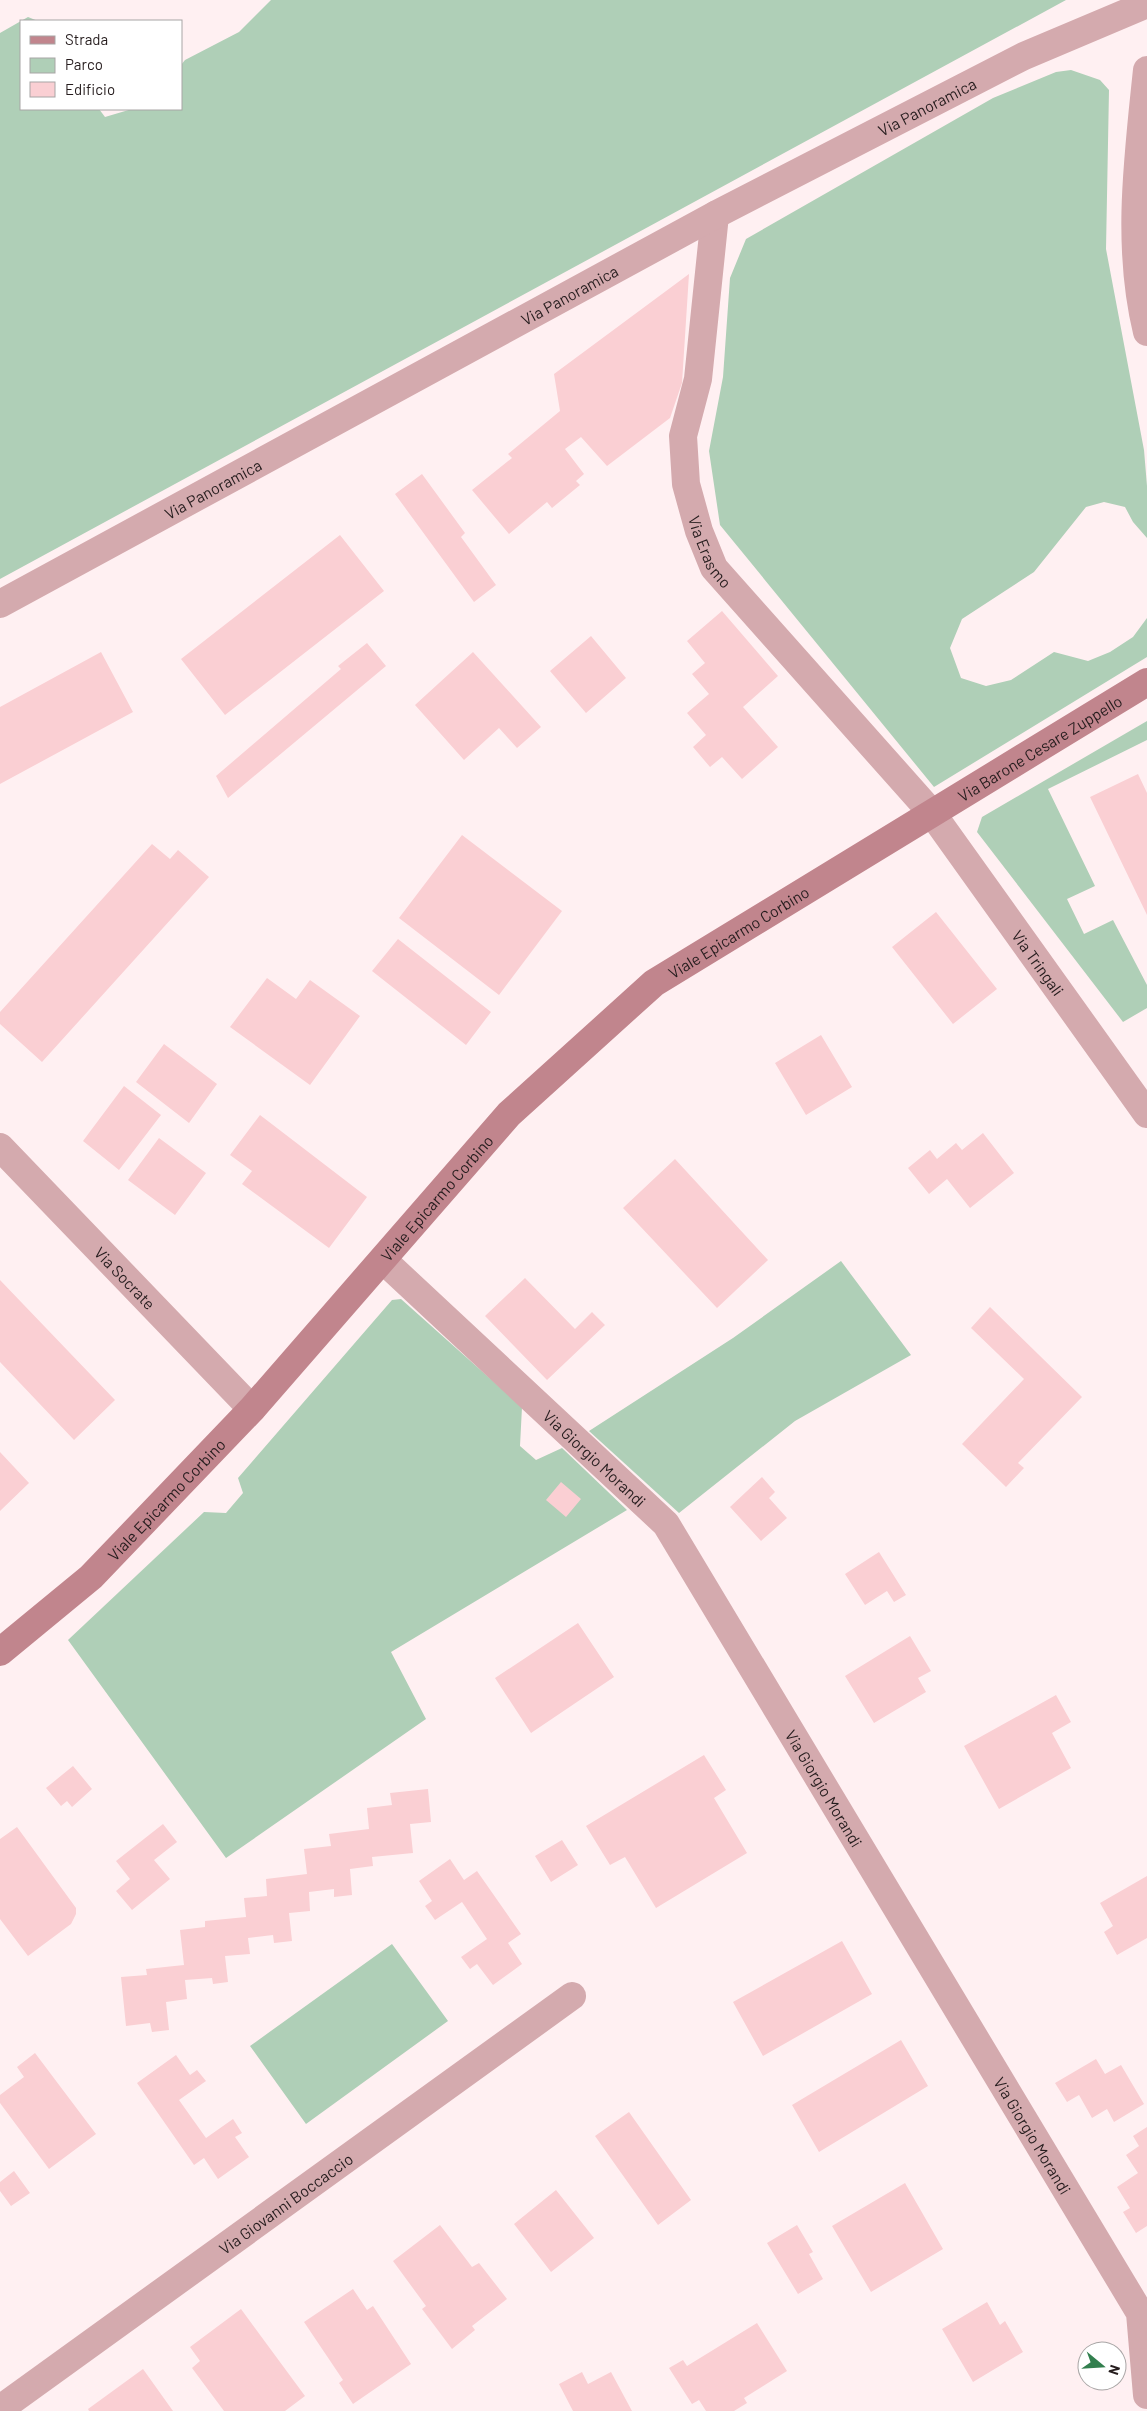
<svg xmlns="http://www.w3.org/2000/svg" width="1147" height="2411" font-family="Barlow,sans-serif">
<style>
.green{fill:#afcfb7}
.building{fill:#facfd3}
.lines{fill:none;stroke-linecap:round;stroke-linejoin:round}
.street{stroke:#d4aaae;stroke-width:28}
.secondary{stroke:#c1858d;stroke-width:28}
.labels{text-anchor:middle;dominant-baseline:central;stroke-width:5;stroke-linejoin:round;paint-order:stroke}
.street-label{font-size:16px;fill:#261d1e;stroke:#fff}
</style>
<rect width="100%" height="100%" fill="#fff0f2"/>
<!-- green -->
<path class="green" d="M271,0H1066L0,579V33L28,17L38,21H21V109H99L105,117L132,109H181V65L185,60L239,32Z
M1071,70L1100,80L1109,90L1106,249L1144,450L1147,486V538L1133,522L1125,507L1104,502L1086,507L1034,572L962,619L950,648L961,678L986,686L1011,680L1054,652L1088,661L1110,652L1133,637L1147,618V657L934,787L720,525L709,451L723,377L730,278L746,239L993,98L1056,72Z
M1147,721V740L1048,789L1095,886L1067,899L1084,934L1113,920L1147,985V1008L1123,1022L977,832L982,817Z
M841,1261L911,1355L795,1421L679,1513L589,1431L733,1338Z
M401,1299L522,1407L520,1446L536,1460L562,1448L627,1510L391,1652L426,1719L226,1858L68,1640L204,1512L226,1513L243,1493L238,1478L392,1300Z
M392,1944L448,2021L306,2124L250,2046Z"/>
<!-- building -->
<path class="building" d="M689,274L682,383L670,418L607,466L581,437L565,449L584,474L576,481L580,485L552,508L547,502L509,534L472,490L512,458L508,454L560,411L554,374Z
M422,474L465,533L461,537L496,585L474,602L395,494Z
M340,535L384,591L225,715L181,659Z
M722,611L778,676L743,707L778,747L742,779L722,757L710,767L693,747L706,735L687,713L709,694L692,674L705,663L687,641Z
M591,636L626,678L586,713L550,671Z
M367,643L386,666L228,798L216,776L341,669L338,666Z
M101,652L133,712L0,784V707Z
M473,652L541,727L517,748L499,728L464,760L415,705Z
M1138,774L1147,793V915L1090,797Z
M462,835L562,911L499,995L399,918Z
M152,844L170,859L178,850L209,877L42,1062L0,1024V1012Z
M936,912L997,989L953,1024L892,947Z
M398,939L491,1012L466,1045L372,971Z
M267,978L296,999L310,980L360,1016L310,1085L230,1027Z
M821,1035L852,1087L806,1115L775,1063Z
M164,1044L217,1084L189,1123L136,1082Z
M124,1086L161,1115L119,1170L83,1141Z
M260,1115L367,1197L329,1248L242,1184L252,1171L230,1155Z
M983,1133L1014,1173L970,1208L947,1179L929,1194L908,1168L930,1150L937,1159L956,1143L962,1150Z
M159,1138L206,1173L175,1215L128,1180Z
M675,1159L768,1260L717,1308L623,1208Z
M525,1278L575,1329L592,1312L605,1325L547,1380L485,1316Z
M0,1280L115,1400L74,1440L0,1362Z
M990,1307L1082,1397L1018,1463L1024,1468L1006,1487L962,1444L1024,1379L971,1328Z
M0,1452L29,1483L0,1511Z
M762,1477L775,1492L769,1498L787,1518L761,1541L730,1507Z
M561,1482L581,1499L566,1517L546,1500Z
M879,1552L906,1595L894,1602L887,1591L865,1605L845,1574Z
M578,1623L614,1677L531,1733L495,1678Z
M910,1636L931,1671L918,1678L926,1692L874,1723L845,1676Z
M1056,1695L1071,1722L1052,1733L1071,1768L999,1809L964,1746Z
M704,1755L726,1790L714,1798L747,1853L656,1908L625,1857L610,1865L586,1826Z
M73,1766L92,1789L72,1807L67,1801L61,1806L46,1788Z
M428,1789L431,1822L410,1824L413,1853L372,1857L373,1866L350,1869L352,1895L334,1897V1889L309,1892L310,1911L289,1913L292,1941L274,1943L273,1935L248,1938L250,1954L225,1956L228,1982L213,1984L212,1978L185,1980L187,1999L166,2002L169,2030L152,2032L150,2023L126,2026L121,1977L147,1975L146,1969L184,1965L180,1930L205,1927V1921L246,1917L244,1898L267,1896L266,1879L307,1874L304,1849L331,1846L329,1834L369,1829L367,1808L392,1805L390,1793Z
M163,1824L177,1842L154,1860L170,1879L132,1910L116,1891L130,1879L116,1861Z
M17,1827L76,1908V1914L71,1924L28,1956L0,1919V1839Z
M562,1840L578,1865L551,1882L535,1856Z
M450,1859L464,1880L477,1871L521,1934L508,1943L522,1964L493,1985L477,1964L470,1969L461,1957L487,1939L462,1902L435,1920L425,1906L432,1901L419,1881Z
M1147,1876V1938L1117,1955L1104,1932L1113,1926L1100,1903Z
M842,1941L872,1994L763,2056L733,2002Z
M901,2040L928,2086L819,2152L792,2105Z
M35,2053L96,2134L49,2169L0,2103V2095L24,2077L17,2067Z
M176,2055L190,2075L197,2070L206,2081L179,2100L206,2138L233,2119L242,2133L235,2137L249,2157L218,2179L204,2158L194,2165L137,2083Z
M1096,2059L1105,2074L1121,2065L1144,2104L1114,2122L1107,2109L1092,2118L1079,2095L1067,2102L1055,2083Z
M629,2112L691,2200L658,2225L595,2136Z
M1147,2127V2226L1136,2233L1123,2212L1130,2208L1117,2187L1138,2173L1126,2155L1139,2146L1133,2136Z
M14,2171L30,2193L11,2206L0,2191V2182Z
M905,2183L943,2249L871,2292L832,2226Z
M556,2190L594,2238L551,2272L514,2224Z
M440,2225L472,2267L479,2263L507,2299L472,2326L475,2330L452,2349L422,2309L426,2306L393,2261Z
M797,2225L813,2252L809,2254L823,2279L798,2294L767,2243Z
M353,2289L367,2310L373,2306L411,2364L353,2404L339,2383L343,2380L304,2322Z
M987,2302L1000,2325L1005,2321L1023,2352L973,2382L942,2329Z
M241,2309L305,2396L285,2411H224L192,2368L200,2361L190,2347Z
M757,2323L787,2371L744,2398L747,2403L734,2411H706L699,2400L692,2404L669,2368L683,2360L687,2366Z
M143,2369L173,2411H89L88,2409Z
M582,2372L588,2384L611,2372L632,2411H573L559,2384Z"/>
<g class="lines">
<!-- street -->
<g class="street">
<path d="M1147,70C1138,157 1126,246 1147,332"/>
<path id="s1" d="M715,215L698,379L683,436L686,484L699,531L714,568L931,812L1147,1114"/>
<path id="s2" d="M0,604L715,215L1024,56L1147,4"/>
<path id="s3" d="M0,1147L252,1409"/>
<path id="s4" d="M383,1260L666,1524L1140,2313L1147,2395"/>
<path id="s5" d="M0,2409L572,1996"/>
</g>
<!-- secondary -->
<path class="secondary" id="s6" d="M0,1652L91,1577L252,1409L509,1114L654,983L1147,682"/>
</g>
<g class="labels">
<!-- street labels -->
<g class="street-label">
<text stroke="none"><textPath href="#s2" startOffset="1052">Via Panoramica</textPath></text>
<text stroke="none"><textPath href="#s2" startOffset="648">Via Panoramica</textPath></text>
<text stroke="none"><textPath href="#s2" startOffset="242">Via Panoramica</textPath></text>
<text stroke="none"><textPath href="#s1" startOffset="344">Via Erasmo</textPath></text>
<text stroke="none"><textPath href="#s6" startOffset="1389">Via Barone Cesare Zuppello</textPath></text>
<text stroke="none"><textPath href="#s6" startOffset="1036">Viale Epicarmo Corbino</textPath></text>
<text stroke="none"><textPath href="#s1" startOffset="872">Via Tringali</textPath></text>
<text stroke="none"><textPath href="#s6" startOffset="631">Viale Epicarmo Corbino</textPath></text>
<text stroke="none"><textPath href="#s3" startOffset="181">Via Socrate</textPath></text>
<text stroke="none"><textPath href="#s4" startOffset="290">Via Giorgio Morandi</textPath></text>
<text stroke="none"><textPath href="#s6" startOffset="226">Viale Epicarmo Corbino</textPath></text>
<text stroke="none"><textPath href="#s4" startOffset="695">Via Giorgio Morandi</textPath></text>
<text stroke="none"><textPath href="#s4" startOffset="1100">Via Giorgio Morandi</textPath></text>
<text stroke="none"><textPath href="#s5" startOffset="352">Via Giovanni Boccaccio</textPath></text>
</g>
</g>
<!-- legend -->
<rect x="20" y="20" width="162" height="90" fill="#ffffff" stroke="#a8a5a5"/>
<rect x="30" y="36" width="25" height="8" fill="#c1858d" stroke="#a8a5a5"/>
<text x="65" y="45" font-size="15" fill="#261d1e">Strada</text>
<rect x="30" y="58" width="25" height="15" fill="#afcfb7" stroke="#a8a5a5"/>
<text x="65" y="70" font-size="15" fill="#261d1e">Parco</text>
<rect x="30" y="82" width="25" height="15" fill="#facfd3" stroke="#a8a5a5"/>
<text x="65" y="95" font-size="15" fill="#261d1e">Edificio</text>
<!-- north arrow -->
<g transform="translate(1102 2366) rotate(108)"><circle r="24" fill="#ffffff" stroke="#a8a5a5"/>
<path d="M0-4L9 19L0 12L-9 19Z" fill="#327f4e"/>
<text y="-8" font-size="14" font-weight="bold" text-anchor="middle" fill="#261d1e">N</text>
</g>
</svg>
